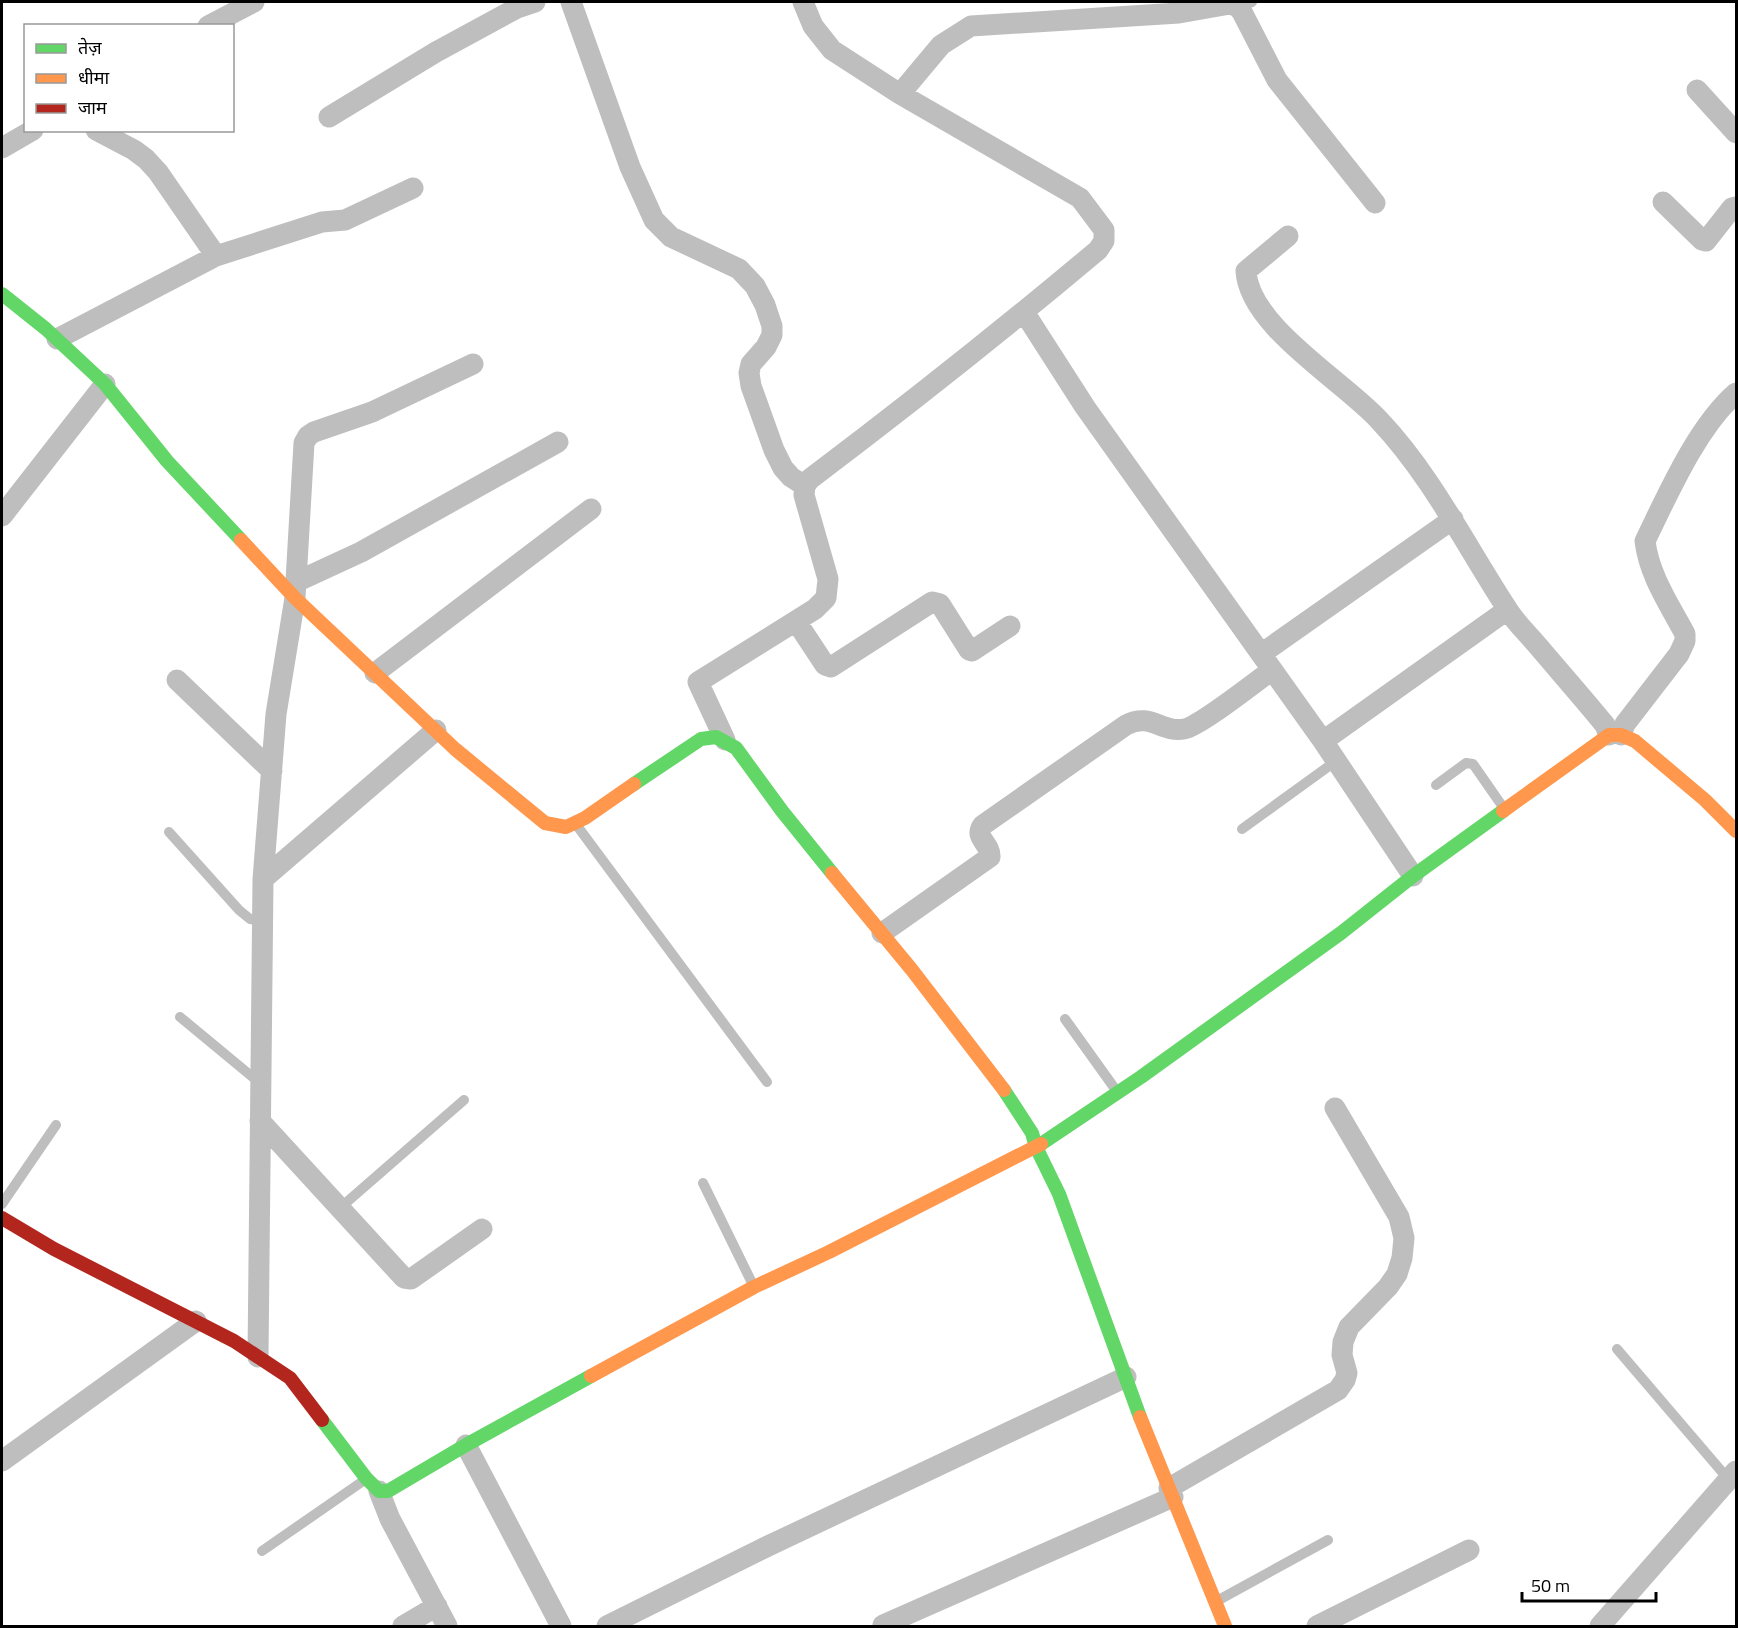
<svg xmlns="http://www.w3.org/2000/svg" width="1738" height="1628" font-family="'Titillium Web','Noto Sans Devanagari',sans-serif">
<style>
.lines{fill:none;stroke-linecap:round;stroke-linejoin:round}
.lane{stroke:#bebebe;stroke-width:10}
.street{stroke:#bebebe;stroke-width:21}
.fast{stroke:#63d668;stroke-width:14}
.slow{stroke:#ff974d;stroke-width:14}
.jam{stroke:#b3261e;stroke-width:14}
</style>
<rect width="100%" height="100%" fill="#fff"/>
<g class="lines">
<!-- lane -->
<path class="lane" d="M1238,7L1252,2
M1436,785L1466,763L1473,764L1505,810
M575,823L767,1082
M1242,829L1336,761
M169,832L239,910L250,919L262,921
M180,1017L261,1084
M1065,1019L1118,1093
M703,1183L754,1287
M2,1204L56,1125
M340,1208L464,1100
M1617,1349L1729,1480
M262,1551L366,1479
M1215,1602L1328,1540"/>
<!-- street -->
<path class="street" d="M571,2L630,167L654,220L671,237L739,269L755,286L765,305L772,326V335L766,347L751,364L749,373L751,386L774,450L783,468L791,477L805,486
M208,26L254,2
M1697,90L1736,133
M900,94L941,45L971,26L1179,13L1230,4L1238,7L1242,12L1277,80L1375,203
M329,117L436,52L517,8L535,2
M96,130L134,150L146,159L158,172L216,256
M2,148L33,130
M1663,202L1702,240L1706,241L1732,208L1736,207
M1288,236L1246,271C1249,326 1342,380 1379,420C1431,475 1465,544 1506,607C1514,621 1527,633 1538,646C1560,672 1583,698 1605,725L1609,735
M1024,312L1085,407L1323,741L1413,876
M57,339L216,256L322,222L345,220L413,188
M2,516L105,384
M296,582L361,552L558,442
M796,621L825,665L831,667L932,602L940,604L969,650L972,651L1010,626
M1261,654L1453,519
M375,673L591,509
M177,680L272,771
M1621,735L1625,724L1679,654L1685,641V634C1669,604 1649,575 1645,541C1668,494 1697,427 1736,393
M725,740L698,682L815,609L826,598L828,579L804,495L805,486L810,479C908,405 1004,329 1098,250L1104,241V230L1080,198L900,94L832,50L813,26L803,2
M1323,741L1507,610
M263,879L436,730
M882,933L990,857C991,843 973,838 983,825L1126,725C1151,712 1161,733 1184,729C1200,726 1255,682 1272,670
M260,1121L404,1278L411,1279L482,1229
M258,1357L263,879L276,714L295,598L304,443L308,436L314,432L372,412L473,364
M466,1445L561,1626
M2,1461L196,1321
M1169,1488L1338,1390L1345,1380L1347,1373L1342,1355L1343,1342L1349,1327L1388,1287L1397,1274L1402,1258L1404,1238L1399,1217L1335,1108
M379,1491L390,1519L447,1626
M883,1625L1173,1497
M403,1626L437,1606
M607,1626L768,1546L1126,1377
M1317,1626L1469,1550
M1600,1626L1736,1471"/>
<!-- fast -->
<path class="fast" d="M2,294L46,329L105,384L167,461L241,540
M634,784L701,739L716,737L736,748L782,811L832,873
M1004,1090L1032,1133L1036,1147L1059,1194L1140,1417
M1041,1144L1141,1077L1341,933L1413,876L1503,811
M322,1420L366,1478L379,1491H388L466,1445L591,1376"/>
<!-- slow -->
<path class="slow" d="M241,540L295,598L455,749L545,823L566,827L585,818L634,784
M1503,811L1609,735H1621L1635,741L1705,800L1736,831
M832,873L912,970L1004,1090
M591,1376L754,1287L829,1252L1041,1144
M1140,1417L1225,1626"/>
<!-- jam -->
<path class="jam" d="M2,1218L54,1249L234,1341L290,1378L322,1420"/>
</g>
<!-- border -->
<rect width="1738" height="1628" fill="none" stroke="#000000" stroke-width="6"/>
<!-- legend -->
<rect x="24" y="24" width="210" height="108" fill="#ffffff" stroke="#999999" stroke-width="1.5"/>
<rect x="36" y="44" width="30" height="9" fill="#63d668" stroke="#999999" stroke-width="1.5"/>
<text x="78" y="54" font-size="18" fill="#000000">तेज़</text>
<rect x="36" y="74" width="30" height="9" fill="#ff974d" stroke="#999999" stroke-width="1.5"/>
<text x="78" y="84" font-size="18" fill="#000000">धीमा</text>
<rect x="36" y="104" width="30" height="9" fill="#b3261e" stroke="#999999" stroke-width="1.5"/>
<text x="78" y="114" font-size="18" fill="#000000">जाम</text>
<!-- scale -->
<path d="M1522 1592v9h134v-9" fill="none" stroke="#000000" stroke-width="3"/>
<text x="1531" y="1592" font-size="18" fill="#000000" stroke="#ffffff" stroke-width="4.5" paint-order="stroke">50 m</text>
</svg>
